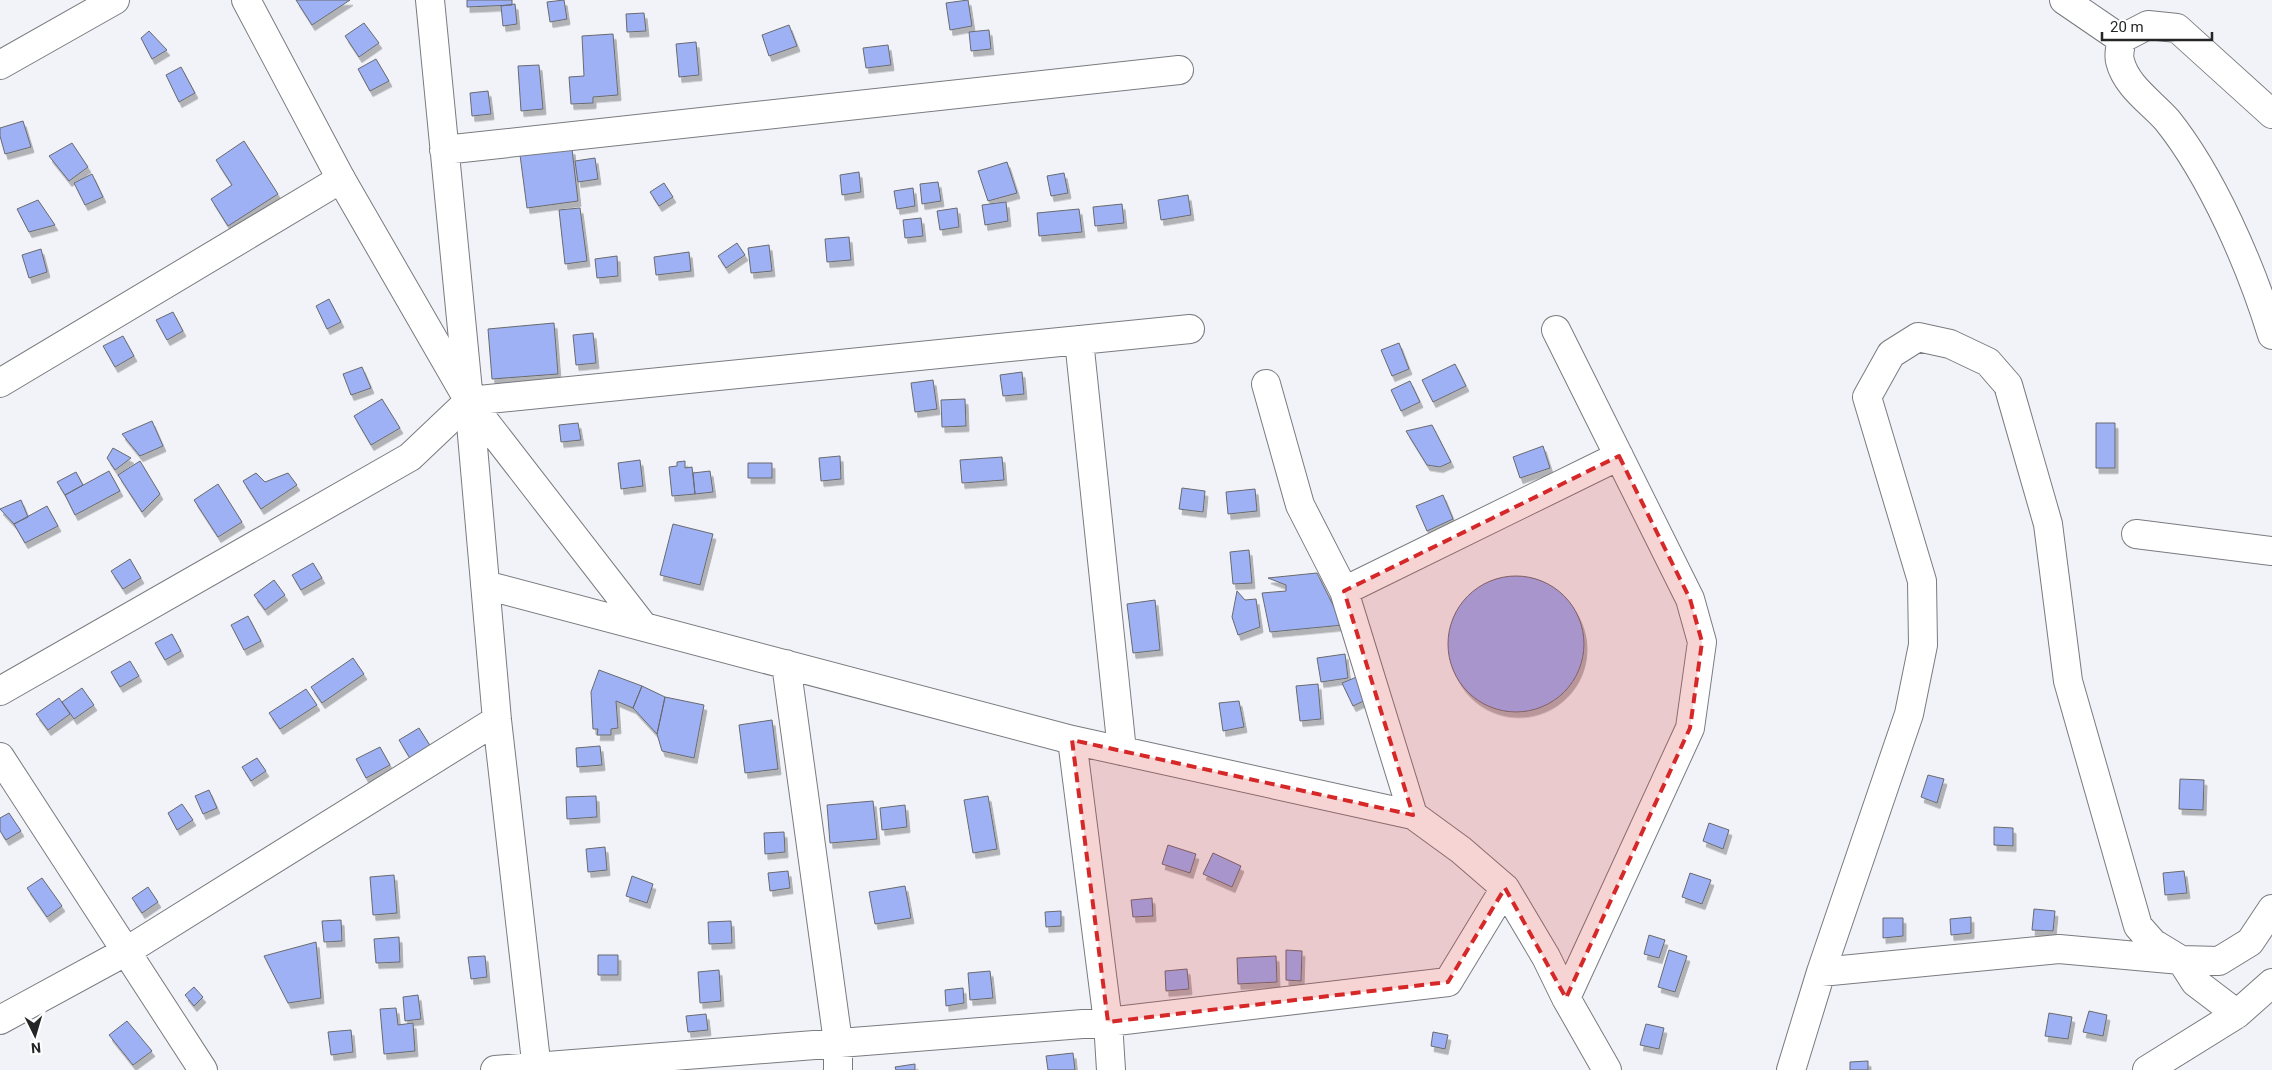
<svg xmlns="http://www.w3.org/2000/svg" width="2272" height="1070" font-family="Roboto,sans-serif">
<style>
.building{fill:#9db1f4;stroke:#696a6f;filter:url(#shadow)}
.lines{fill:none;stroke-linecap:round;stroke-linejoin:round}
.street-casing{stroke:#797b7f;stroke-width:30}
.secondary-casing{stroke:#797b7f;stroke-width:30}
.street{stroke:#fff;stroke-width:28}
.secondary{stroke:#fff;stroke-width:28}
.marked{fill:#d62828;fill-opacity:0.2;stroke:#d62828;stroke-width:4;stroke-dasharray:10 6;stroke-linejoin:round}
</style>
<defs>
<filter id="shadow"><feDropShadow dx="3" dy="5.5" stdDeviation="0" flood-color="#0004"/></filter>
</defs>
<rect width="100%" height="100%" fill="#f1f3f8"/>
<!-- building -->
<path class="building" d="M296,0H350L312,25Z
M467,0H512V5L467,7Z
M564,0L567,19L550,22L547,2Z
M968,0L972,26L950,30L946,3Z
M515,4L517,24L503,26L501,6Z
M644,13L646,31L627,32L626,14Z
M364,23L379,43L359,57L345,36Z
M789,25L797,46L769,56L762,35Z
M989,30L991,49L971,51L969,32Z
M149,31L167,50L152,59L141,38Z
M613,34L618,95L593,97V103L571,104L569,77L584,76L582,36Z
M696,42L699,75L679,77L676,44Z
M888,45L891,65L866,68L863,48Z
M376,59L389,81L370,91L358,69Z
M539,65L543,109L521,111L518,66Z
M181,67L195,93L179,102L166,75Z
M488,91L491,114L472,116L470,93Z
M23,121L31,147L5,154L0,136V128Z
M244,141L278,194L228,226L211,199L232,185L216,160Z
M72,143L88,167L69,181L49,156Z
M572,149L578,201L527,208L520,155Z
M595,158L598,179L578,182L575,161Z
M1007,162L1017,193L988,201L978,171Z
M859,172L861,192L842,195L840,175Z
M1064,173L1068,193L1051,196L1047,176Z
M92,174L103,197L85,205L74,183Z
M938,182L941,201L922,204L920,184Z
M664,183L673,197L659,206L650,192Z
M913,188L915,206L897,209L894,191Z
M1188,195L1191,215L1161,220L1158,200Z
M38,200L55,225L29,232L17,209Z
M1006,202L1008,221L985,225L982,205Z
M1122,204L1124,223L1095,226L1093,207Z
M580,208L587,261L565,264L559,210Z
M957,208L959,227L940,230L937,211Z
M1079,209L1082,232L1039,236L1037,213Z
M921,218L923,236L905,238L903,220Z
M849,237L851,260L827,262L825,239Z
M737,243L745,255L726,268L718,256Z
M769,245L772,271L751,273L748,248Z
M41,249L47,272L29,278L22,255Z
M689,252L691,271L656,275L654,257Z
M617,256L618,276L597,278L595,259Z
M329,299L341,322L327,329L316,306Z
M173,312L183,331L167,340L156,320Z
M554,323L558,374L492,379L488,329Z
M593,333L596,363L576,365L573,335Z
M123,336L134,356L115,367L103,346Z
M1399,343L1409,369L1392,376L1381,350Z
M1455,364L1466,386L1433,402L1422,380Z
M362,367L371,388L351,395L343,374Z
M1022,372L1024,394L1003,396L1000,375Z
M933,380L937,409L915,412L911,383Z
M1410,381L1420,402L1401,411L1391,390Z
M382,399L400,428L371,445L354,416Z
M965,399L966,426L942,427L941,400Z
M152,421L163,446L140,456L122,434Z
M578,423L581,440L561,442L559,425Z
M2096,423H2115V468H2096Z
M1432,425L1451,462L1440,467L1427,465L1406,431Z
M1543,446L1550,468L1520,478L1513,457Z
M113,448L131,458L115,470L107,458Z
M840,456L841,479L821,481L819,458Z
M1002,457L1004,480L962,483L960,460Z
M640,460L643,486L621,489L618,463Z
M140,461L160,494L142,512L118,475Z
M685,461V468L692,467L695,494L672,496L669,467L677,466V462Z
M748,463H772V478H748Z
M109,471L120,491L75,515L65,495Z
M710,471L713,492L695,494L693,473Z
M76,472L83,485L65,495L57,482Z
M256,473L265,482L288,473L297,485L261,509L243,481Z
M218,484L242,522L218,537L194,500Z
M1182,488L1205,491L1203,512L1179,509Z
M1255,489L1257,511L1228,514L1226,492Z
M1443,495L1453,519L1427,531L1416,506Z
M21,500L28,517L14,524L0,509Z
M47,506L58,526L25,543L14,524Z
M673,524L713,534L700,585L660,575Z
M1249,550L1252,583L1233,584L1230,552Z
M130,559L141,578L123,589L111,571Z
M313,563L322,578L301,590L292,575Z
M1317,573L1343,625L1270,632L1262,593L1286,591V585L1268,578Z
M1448 644a68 68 0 1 1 136 0a68 68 0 1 1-136 0Z
M274,580L285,595L265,610L254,595Z
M1237,591L1245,600L1256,599L1260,627L1238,635L1232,617Z
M1155,600L1160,650L1133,653L1127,604Z
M248,616L261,641L244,650L231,625Z
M172,634L181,651L165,660L155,643Z
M1345,654L1348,678L1321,682L1317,658Z
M353,658L364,674L322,703L311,687Z
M130,661L139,676L120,687L111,672Z
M599,670L642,686L633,708L616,701L618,728L611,729V735H597L598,729H593L591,692Z
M1359,676L1370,698L1353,706L1342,683Z
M1318,684L1321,719L1300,721L1296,686Z
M642,686L665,697L657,734L633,708Z
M82,688L94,705L74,719L62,702Z
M306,689L317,705L280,729L269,713Z
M665,697L704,705L694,758L662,751L657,734Z
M59,698L70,714L48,730L36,714Z
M1239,701L1244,727L1223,731L1219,703Z
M772,720L778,769L745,773L739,725Z
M419,728L431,747L411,760L399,740Z
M600,746L602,765L577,767L576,748Z
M380,747L390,765L366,778L356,759Z
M257,758L266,771L251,781L242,767Z
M1928,775L1944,779L1937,803L1921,797Z
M2180,779L2204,780L2203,810L2179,809Z
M209,790L217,808L203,814L195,796Z
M596,796L597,817L567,819L566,797Z
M988,796L997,849L973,853L964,800Z
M873,801L877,839L830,843L827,805Z
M182,804L193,820L177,830L168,813Z
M905,805L907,827L882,830L880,808Z
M9,813L21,831L6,840L0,831V818Z
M1709,823L1729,830L1723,849L1703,841Z
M1994,827L2013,828V846L1994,845Z
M784,832L785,852L765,854L764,833Z
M1168,845L1196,854L1190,873L1162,864Z
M605,847L607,870L588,872L586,849Z
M1213,853L1241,866L1232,887L1203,874Z
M788,871L790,888L770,891L768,873Z
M2184,871L2187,893L2165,895L2163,873Z
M1690,873L1711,880L1702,904L1682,897Z
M394,875L397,913L373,915L370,877Z
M632,876L653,884L647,903L626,896Z
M42,878L62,906L47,917L27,888Z
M905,886L911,918L875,924L869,892Z
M148,887L158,902L142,913L132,898Z
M1152,898L1153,916L1133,917L1131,900Z
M2034,909L2055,911L2053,931L2032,930Z
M1061,911V926L1046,927L1045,912Z
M1971,917V933L1951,935L1950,919Z
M1883,918H1903V936L1883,938Z
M341,920L342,941L324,942L322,921Z
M731,921L732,943L709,944L708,922Z
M1649,935L1665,940L1659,958L1644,954Z
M399,937L400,962L376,963L374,939Z
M316,942L321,998L288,1003L264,956Z
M1286,950L1302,951L1301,981L1286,980Z
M1669,950L1687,956L1675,992L1658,987Z
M598,955H618V975H598Z
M485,956L487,977L471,979L468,957Z
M1276,956L1277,982L1238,984L1237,958Z
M1187,969L1189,989L1166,991L1165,971Z
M719,970L721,1001L700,1003L698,972Z
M990,971L993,998L970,1000L968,973Z
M194,987L203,997L194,1006L185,995Z
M963,988L964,1003L946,1006L945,990Z
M418,995L421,1019L405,1021L403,997Z
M396,1008L398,1025L413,1023L415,1051L384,1054L380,1009Z
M2089,1011L2107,1015L2103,1036L2083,1032Z
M2049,1013L2072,1017L2068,1039L2045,1036Z
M706,1014L708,1030L688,1032L686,1016Z
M127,1021L152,1051L133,1065L109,1035Z
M1646,1024L1664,1028L1659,1049L1640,1045Z
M351,1030L353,1052L331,1055L328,1032Z
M1433,1032L1448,1035L1445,1049L1431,1046Z
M1073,1053L1075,1070H1048L1046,1056Z
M1868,1061V1070H1850V1062Z
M915,1064V1070H896L895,1067Z"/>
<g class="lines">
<!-- street casing -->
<g class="street-casing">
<path id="street" d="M430,0L469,401L497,720L537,1070
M2064,0L2121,39
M0,65L115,0
M2272,114L2177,28L2148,25L2121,39C2121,46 2118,55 2120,61C2126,86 2151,102 2167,120C2212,176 2251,266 2272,335
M444,150L1179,70
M1556,330L1690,599L1702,642L1690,728L1566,998
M1079,340L1122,751
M0,383L341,179
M1266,384L1300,505L1344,591L1413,815
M469,401L1190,329
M469,401L644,627
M2136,534L2272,551
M485,585L1072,740L1413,815L1461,850L1505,888L1546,957L1566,998L1607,1070
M1344,591L1619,456
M786,664L838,1042V1070
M1072,740L1108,1022L1111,1070
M0,757L203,1070
M1821,972L2059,949L2181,960L2195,982L2237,1014
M0,1020L125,952L497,720
M495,1070L1108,1022L1448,982L1505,888
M1791,1070L1821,972L1909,714L1923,645L1922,581L1867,397L1891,354L1918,337L1950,344L1988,362L2008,385L2048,524L2068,681L2138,926L2153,943L2181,960L2219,961L2250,942L2272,909
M2147,1070L2237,1014L2272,983"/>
</g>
<!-- secondary casing -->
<g class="secondary-casing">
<path id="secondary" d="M0,691L410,457L469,401L341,179L246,0"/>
</g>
<!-- street -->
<use href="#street" class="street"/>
<!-- secondary -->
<use href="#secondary" class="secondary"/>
</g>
<!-- marked area -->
<path class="marked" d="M1619,456L1690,599L1702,642L1690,728L1566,998L1505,888L1448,982L1108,1022L1072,740L1413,815L1344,591Z"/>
<!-- north arrow -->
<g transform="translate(35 1035) rotate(175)" stroke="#ffffff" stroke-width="4" paint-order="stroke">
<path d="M0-4L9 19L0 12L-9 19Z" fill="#242526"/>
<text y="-8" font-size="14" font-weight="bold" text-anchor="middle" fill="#242526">N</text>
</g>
<!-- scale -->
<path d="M2102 32v8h110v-8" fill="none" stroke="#242526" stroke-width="2.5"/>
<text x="2110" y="32" font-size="15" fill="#242526" stroke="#ffffff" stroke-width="4" paint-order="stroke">20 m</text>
</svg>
